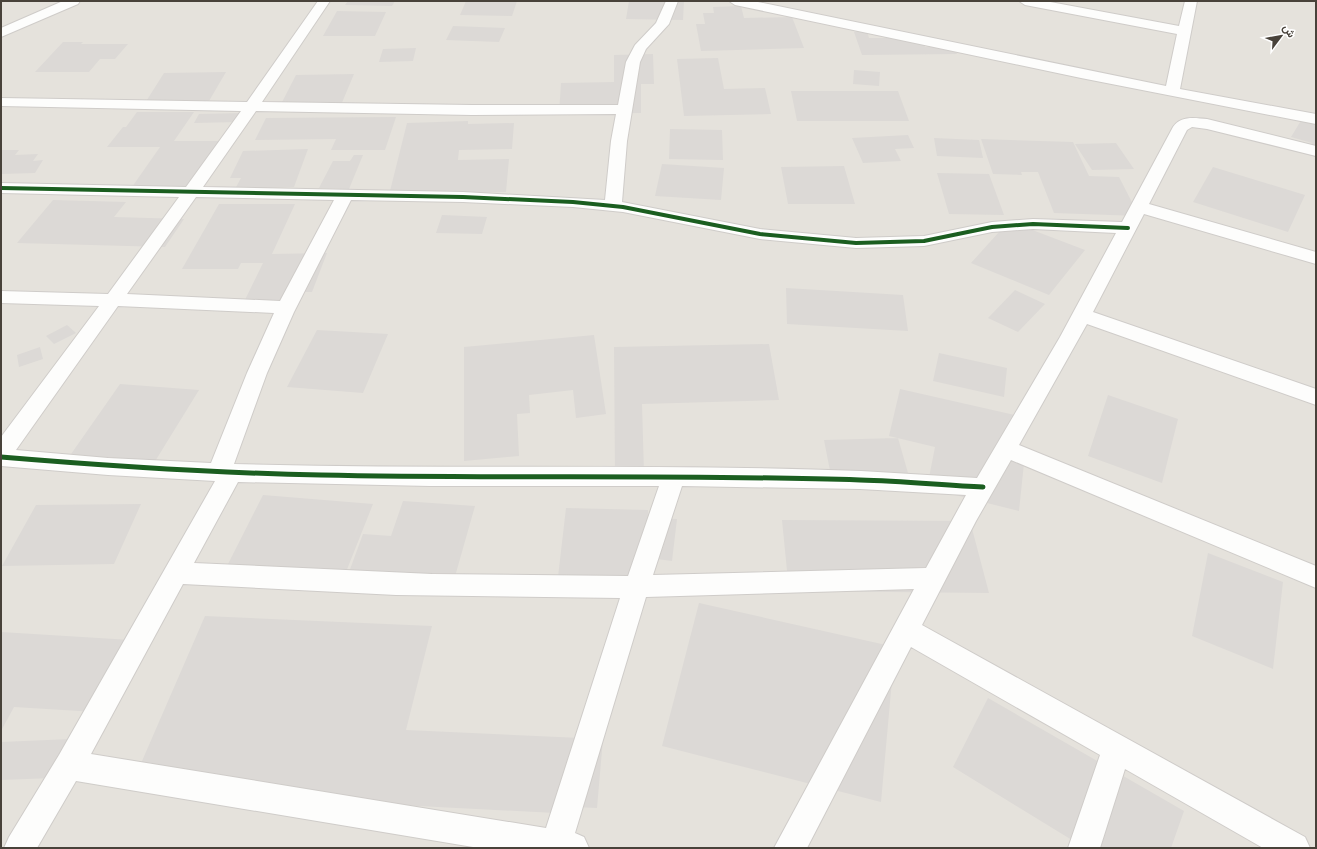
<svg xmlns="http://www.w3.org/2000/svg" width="1317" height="849" font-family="'Noto Sans',Vazirmatn,sans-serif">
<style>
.residential{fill:#e5e2dc}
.building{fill:#dcd9d6}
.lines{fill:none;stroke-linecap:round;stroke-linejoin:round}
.minor-casing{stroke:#cfccc9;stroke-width:2}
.minor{fill:#fdfdfc;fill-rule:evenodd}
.cycleway-far1-casing{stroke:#fff;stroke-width:6}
.cycleway-casing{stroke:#fff;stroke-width:8}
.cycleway-far1{stroke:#1b5e20;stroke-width:4}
.cycleway{stroke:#1b5e20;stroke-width:5}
</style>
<rect width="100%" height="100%" fill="#f2f0ed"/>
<!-- residential -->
<path class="residential" d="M1,1H1316V848H1Z"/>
<!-- building -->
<path class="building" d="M348,1H395L392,6L345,5Z
M466,1H517L512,16L460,15Z
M629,1H684L683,20L626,19Z
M741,6L744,18L792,17L804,48L701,51L696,24H705L703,13H714L713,7Z
M337,11L386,12L375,36H323Z
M453,26L505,28L499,42L446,40Z
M867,31L869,38H921L925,47H954L957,54L862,55L854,32Z
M63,42H83L81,44H128L115,59H100L89,72H35Z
M416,48L413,61L379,62L383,49Z
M653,54L654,84H641V113L559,114L561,83L614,82V55Z
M718,58L724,89L765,88L771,114L684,116L677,59Z
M854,70L880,72L879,86L853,84Z
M226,72L209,101L145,103L164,73Z
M354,74L341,105L280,106L296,75Z
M791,91H898L909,121H797Z
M137,112H194L174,141H231L203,187H132L160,147H107L123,127H126Z
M243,113L238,122L194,123L199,114Z
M396,117L385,150H331L336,139L255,140L266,118Z
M1302,119L1316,124V157L1305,154L1312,143L1291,137Z
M468,121V124L514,123L512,149L459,150L458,160L509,159L506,192L389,195L407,123Z
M670,129L722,130L723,160L669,159Z
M908,135L914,148L895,149L901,161L863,163L852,138Z
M934,138L979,140L983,158L937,156Z
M981,139L1073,142L1089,176L1119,177L1139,216L1054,213L1038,172H1021L1022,175L993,174Z
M1116,143L1134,169L1092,170L1075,144Z
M308,149L294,187L235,189L241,178H230L243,151Z
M1,150H19L15,155L38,154L33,161L43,160L35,173L1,174Z
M354,155H363L349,189L319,188L333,161H350Z
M662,164L724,168L721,200L655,196Z
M844,166L855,204H788L781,167Z
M1213,167L1305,195L1288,232L1193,202Z
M937,173L989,174L1004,215L949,214Z
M53,200L126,202L114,217L184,219L165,247L17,243Z
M219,204H295L272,254L327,253L312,292H288L284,302H244L263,263H241L238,269H182Z
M442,215L487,217L482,234L436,233Z
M1009,221L1085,250L1049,295L971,263Z
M786,288L903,295L908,331L787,324Z
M1015,290L1045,304L1018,332L988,318Z
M67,325L76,333L54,344L46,336Z
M317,330L388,334L363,393L287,387Z
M594,335L606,414L576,418L573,390L529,395L530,413L517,414L519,456L464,461V347Z
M769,344L779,400L642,404L644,474L615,475L614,347Z
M40,347L43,359L19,367L17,355Z
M939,353L1007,368L1004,397L933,381Z
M120,384L199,390L154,463L69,457Z
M900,389L1023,417L1018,461L1024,463L1019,511L927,488L935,447L889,436Z
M1108,395L1178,419L1162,483L1088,456Z
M898,438L910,480L832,481L824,440Z
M263,495L373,504L344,577L227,566Z
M403,501L475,506L454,580L349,572L363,534L391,536Z
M141,504L114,564L2,566L36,505Z
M566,508L648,510L646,580L558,577Z
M654,518L677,519L672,561L649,558Z
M782,520L970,521L989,593L789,591Z
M1208,553L1283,582L1273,669L1192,636Z
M699,603L895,647L881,802L662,746Z
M205,616L432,626L406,730L603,739L597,808L575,807L574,814L129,791Z
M1,632L147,641L112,713L14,707L1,731Z
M988,698L1184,811L1171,848H1085L953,767Z
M94,738L79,777L1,780V742Z"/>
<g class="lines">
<!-- minor casing -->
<g class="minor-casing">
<path id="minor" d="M63,1H80L78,4L1,37V28Z
M318,1H330L262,102L472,105H618L626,62L635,45L656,23L666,1H678L669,24L646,49L640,62L627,141L622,202L760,229L856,238L924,236L992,222L1033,219L1122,222L1173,127C1181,115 1195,118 1207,119L1316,146V156L1207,129L1192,127L1187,130L1149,204L1316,252V264L1144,214L1093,312L1316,389V405L1087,324L1019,445L1316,566V588L1011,460L976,521L922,625L1305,837L1310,848H1263L1125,769L1100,848H1068L1100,755L911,647L807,848H774L914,589L646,597L575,833L584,837L589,848H479L76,781L37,848H4L9,837L59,755L215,481L108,475L1,466V437L99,306L1,303V291L108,294L179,197L1,193V183L186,187L241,111L1,106V98L247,102ZM256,111L472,115L616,114L611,141L605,200L463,192L203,187ZM196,197L334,200L280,301L127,294ZM351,200L463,202L573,207L623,212L760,239L856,248L924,246L992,232L1033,229L1116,233L1060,337L977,478C938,476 900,473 861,471C652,463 443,470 234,464L267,373L294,312ZM118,306L274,313L247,373L211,463L108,458L16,450ZM238,482L430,486H659L628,576L432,574L194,563ZM682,486L860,489L966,495L926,568L653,575ZM183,584L396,595L620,598L546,828L91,754Z
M729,1H753L1166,86L1177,34L1025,5L1019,1H1045L1179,26L1185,1H1197L1180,89L1316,114V124L1081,78L735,5Z"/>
</g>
<!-- minor -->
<use href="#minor" class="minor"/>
<!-- cycleway-far1 casing -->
<g class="cycleway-far1-casing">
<path id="cycleway-far1" d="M1,188L463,197L573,202L623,207L760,234L856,243L924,241L992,227L1033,224L1128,228"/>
</g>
<!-- cycleway casing -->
<g class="cycleway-casing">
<path id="cycleway" d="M1,457C108,466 214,473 321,475C501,479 680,474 860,480C901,481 942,485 983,487"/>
</g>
<!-- cycleway-far1 -->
<use href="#cycleway-far1" class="cycleway-far1"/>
<!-- cycleway -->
<use href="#cycleway" class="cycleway"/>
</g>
<!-- border -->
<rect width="1317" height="849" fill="none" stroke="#48423a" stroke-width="4"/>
<!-- north arrow -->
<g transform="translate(1281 36) rotate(58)" stroke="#ffffff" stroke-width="3" paint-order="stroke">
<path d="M0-3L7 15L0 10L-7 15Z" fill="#48423a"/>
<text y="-6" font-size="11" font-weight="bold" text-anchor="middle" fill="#48423a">ش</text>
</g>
</svg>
